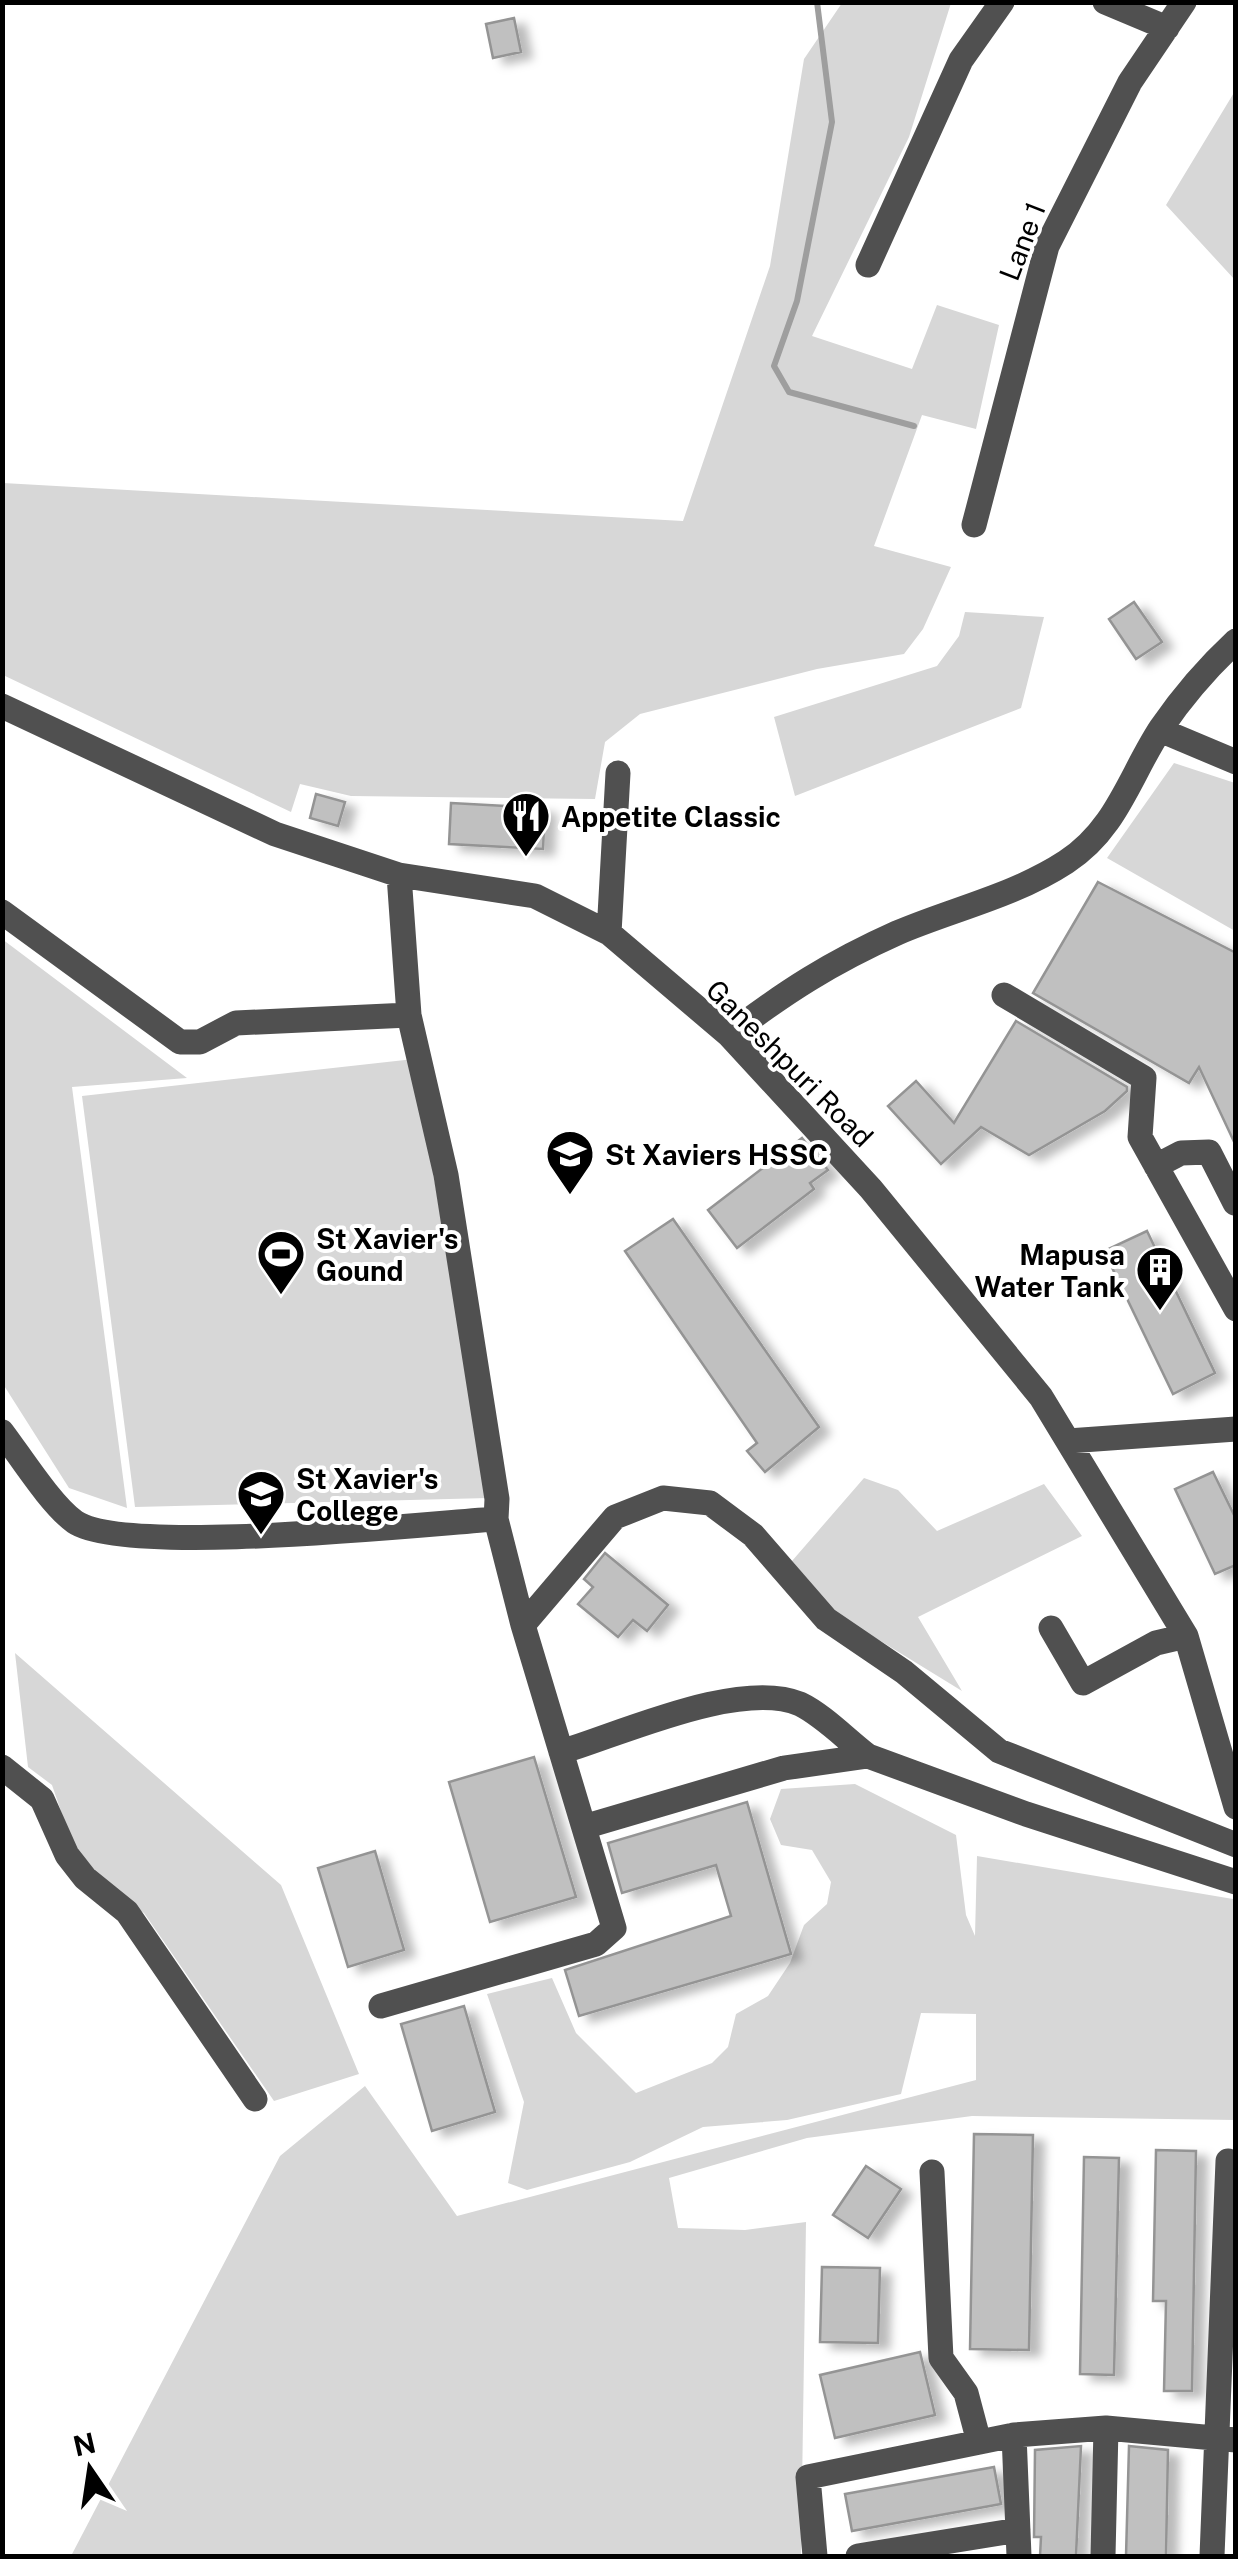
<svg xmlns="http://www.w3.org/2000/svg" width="1238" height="2559" font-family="'Public Sans',sans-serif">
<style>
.green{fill:#d7d7d7}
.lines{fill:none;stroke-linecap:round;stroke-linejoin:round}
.stream{stroke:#9e9e9e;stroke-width:6}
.building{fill:#c0c0c0;stroke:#949494;stroke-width:2.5;filter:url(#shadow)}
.minor{stroke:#505050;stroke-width:25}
.labels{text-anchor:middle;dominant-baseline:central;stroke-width:8;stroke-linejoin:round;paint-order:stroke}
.street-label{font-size:28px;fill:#000;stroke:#fff}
.poi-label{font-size:28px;font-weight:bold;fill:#000;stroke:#fff;text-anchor:start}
</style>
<defs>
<filter id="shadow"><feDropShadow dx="11" dy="6" stdDeviation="5" flood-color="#0004"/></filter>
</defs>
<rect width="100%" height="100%" fill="#fff"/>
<!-- green -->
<path class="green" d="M842,3H951L909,137L812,336L912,369L937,305L999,325L976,429L922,415L874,546L951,567L923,629L904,654L817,669L640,714L605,742L595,799L351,796L300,784L291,812L3,675V483L683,521L770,266L804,59Z
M1235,91V280L1166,205Z
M965,612L1044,617L1021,708L795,796L774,717L937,666L959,636Z
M1174,763L1235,783V931L1107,858Z
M2,939L187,1078L72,1087L127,1508L69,1488L3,1384Z
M414,1059L488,1498L135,1507L82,1096Z
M864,1478L898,1490L937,1531L1044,1484L1082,1536L918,1617L962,1691L835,1613L792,1561Z
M15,1653L281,1885L359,2074L274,2101L144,1913L100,1882L74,1849L52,1785L28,1767Z
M855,1784L956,1835L966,1915L975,1936L977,1856L1233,1899L1235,2120L972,2116L807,2138L669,2178L678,2228L745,2230L806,2222L801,2556H71L280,2156L365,2086L457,2216L976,2080V2014L921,2013L901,2094L787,2120L703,2127L630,2162L527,2190L508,2183L524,2102L487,1994L552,1978L576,2033L636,2093L712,2063L728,2047L736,2014L768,1996L790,1963L804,1925L827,1904L831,1882L812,1850L781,1845L770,1819L781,1789Z"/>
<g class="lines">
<!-- stream -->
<path class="stream" d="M817,2L832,122L797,301L774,366L789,392L914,426"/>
</g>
<!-- building -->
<path class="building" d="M514,18L521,52L493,58L486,24Z
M1134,602L1162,642L1136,659L1109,619Z
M316,794L345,802L338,826L310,818Z
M451,803L545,808L543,849L449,844Z
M1098,882L1236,953V1146L1199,1067L1189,1083L1033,993Z
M1016,1021L1127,1087V1091L1105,1111L1029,1155L981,1127L941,1164L888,1106L916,1081L954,1123Z
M802,1138L828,1170L810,1183L814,1189L737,1248L708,1210Z
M673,1219L819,1427L765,1472L747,1451L757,1443L625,1251Z
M1147,1231L1215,1373L1173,1394L1104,1251Z
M1213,1472L1236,1519V1565L1215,1574L1175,1489Z
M605,1553L668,1605L647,1631L633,1620L618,1637L578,1604L593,1587L584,1579Z
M534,1757L576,1897L490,1922L449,1782Z
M747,1802L791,1954L579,2016L565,1970L731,1916L716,1865L622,1893L608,1843Z
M375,1851L404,1950L348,1967L318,1868Z
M464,2006L495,2112L432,2131L401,2024Z
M974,2134L1033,2135L1029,2350L970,2349Z
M1156,2150L1196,2151L1192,2391H1164L1166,2301H1153Z
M1084,2157L1119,2158L1114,2375L1080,2374Z
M866,2166L901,2189L868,2238L833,2215Z
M822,2267L880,2268L878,2343L820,2342Z
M920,2352L935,2415L835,2438L820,2375Z
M1081,2446L1076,2556H1040L1041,2537H1034L1035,2450Z
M1129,2446L1168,2450L1166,2556H1126Z
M994,2467L1001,2504L852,2531L845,2494Z"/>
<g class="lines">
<!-- minor -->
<path class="minor" d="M1105,2L1167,28
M868,265L961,60L1002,2
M974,525L1047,246L1130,82L1184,2
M2,706L275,834L399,875L535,896L609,933L729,1035L871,1189L1041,1397L1186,1636L1236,1807
M1160,730L1236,762
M399,875L409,1015L446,1175L497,1499L496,1519L523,1625
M2,912L180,1042H200L236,1023L409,1015
M609,933L618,773
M1004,995L1144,1078L1140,1137L1236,1309
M729,1035C785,992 832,962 897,933C953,909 1014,896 1066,862C1117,829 1130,775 1161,728C1183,696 1208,667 1236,641
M1156,1166L1181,1153L1209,1152L1235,1203
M2,1432C21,1457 51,1505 75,1522C125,1556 423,1524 496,1519
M1068,1441L1236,1429
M1051,1628L1083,1683L1156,1643L1186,1636
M561,1752C621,1734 740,1679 800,1704C823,1715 847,1740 868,1756
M2,1767L42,1799L67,1855L85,1878L127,1912L255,2099
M587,1826L784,1768L868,1756L1026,1814L1236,1882
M381,2006L596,1944L614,1928L523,1625L615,1517L663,1498L710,1503L753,1535L826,1619L904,1672L999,1751L1236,1845
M932,2172L941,2358L966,2393L979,2442
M1014,2435L1019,2556
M815,2556L808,2477L1014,2435L1106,2428L1236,2440
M858,2556L1018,2530
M1103,2556L1106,2428
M1212,2556L1228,2161"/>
</g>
<!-- icons -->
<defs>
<g id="restaurant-pin" transform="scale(2.5)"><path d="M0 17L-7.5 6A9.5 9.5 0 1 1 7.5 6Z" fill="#000" stroke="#fff"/><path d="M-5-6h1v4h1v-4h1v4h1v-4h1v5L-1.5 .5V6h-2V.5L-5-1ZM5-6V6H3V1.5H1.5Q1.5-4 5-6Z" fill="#fff"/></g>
<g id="university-pin" transform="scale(2.5)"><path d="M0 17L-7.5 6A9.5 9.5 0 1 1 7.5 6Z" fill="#000" stroke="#fff"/><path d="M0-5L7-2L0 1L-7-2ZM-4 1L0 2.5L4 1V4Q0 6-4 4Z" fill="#fff"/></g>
<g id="stadium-pin" transform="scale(2.5)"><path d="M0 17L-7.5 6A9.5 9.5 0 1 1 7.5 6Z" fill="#000" stroke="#fff"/><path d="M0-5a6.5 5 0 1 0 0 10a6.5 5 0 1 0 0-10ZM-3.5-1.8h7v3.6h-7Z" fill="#fff"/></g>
<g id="building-pin" transform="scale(2.5)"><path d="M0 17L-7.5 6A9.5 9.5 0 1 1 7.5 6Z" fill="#000" stroke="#fff"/><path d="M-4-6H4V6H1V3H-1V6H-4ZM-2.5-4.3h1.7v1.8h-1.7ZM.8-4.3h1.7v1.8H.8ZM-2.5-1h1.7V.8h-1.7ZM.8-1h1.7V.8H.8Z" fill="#fff"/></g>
</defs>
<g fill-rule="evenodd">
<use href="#restaurant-pin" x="526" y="816"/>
<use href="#university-pin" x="570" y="1154"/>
<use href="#stadium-pin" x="281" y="1254"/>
<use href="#building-pin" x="1160" y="1270"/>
<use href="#university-pin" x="261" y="1494"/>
</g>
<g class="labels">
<!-- street labels -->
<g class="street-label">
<text transform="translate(1022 241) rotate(-69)">Lane 1</text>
<text transform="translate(790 1063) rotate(45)">Ganeshpuri Road</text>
</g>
<!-- poi labels -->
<g class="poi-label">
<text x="561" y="816">Appetite Classic</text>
<text x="605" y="1154">St Xaviers HSSC</text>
<text x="316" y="1238">St Xavier's<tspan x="316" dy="32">Gound</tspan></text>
<text x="1125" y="1254" text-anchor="end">Mapusa<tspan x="1125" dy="32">Water Tank</tspan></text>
<text x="296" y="1478">St Xavier's<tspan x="296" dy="32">College</tspan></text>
</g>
</g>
<!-- border -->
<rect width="1238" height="2559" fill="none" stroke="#000000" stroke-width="10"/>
<!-- north arrow -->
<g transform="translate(90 2469) rotate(347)" stroke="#ffffff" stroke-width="8" paint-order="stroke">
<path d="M0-8L18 38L0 25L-18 38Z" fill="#000000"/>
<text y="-15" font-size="28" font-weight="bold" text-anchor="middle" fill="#000000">N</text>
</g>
</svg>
